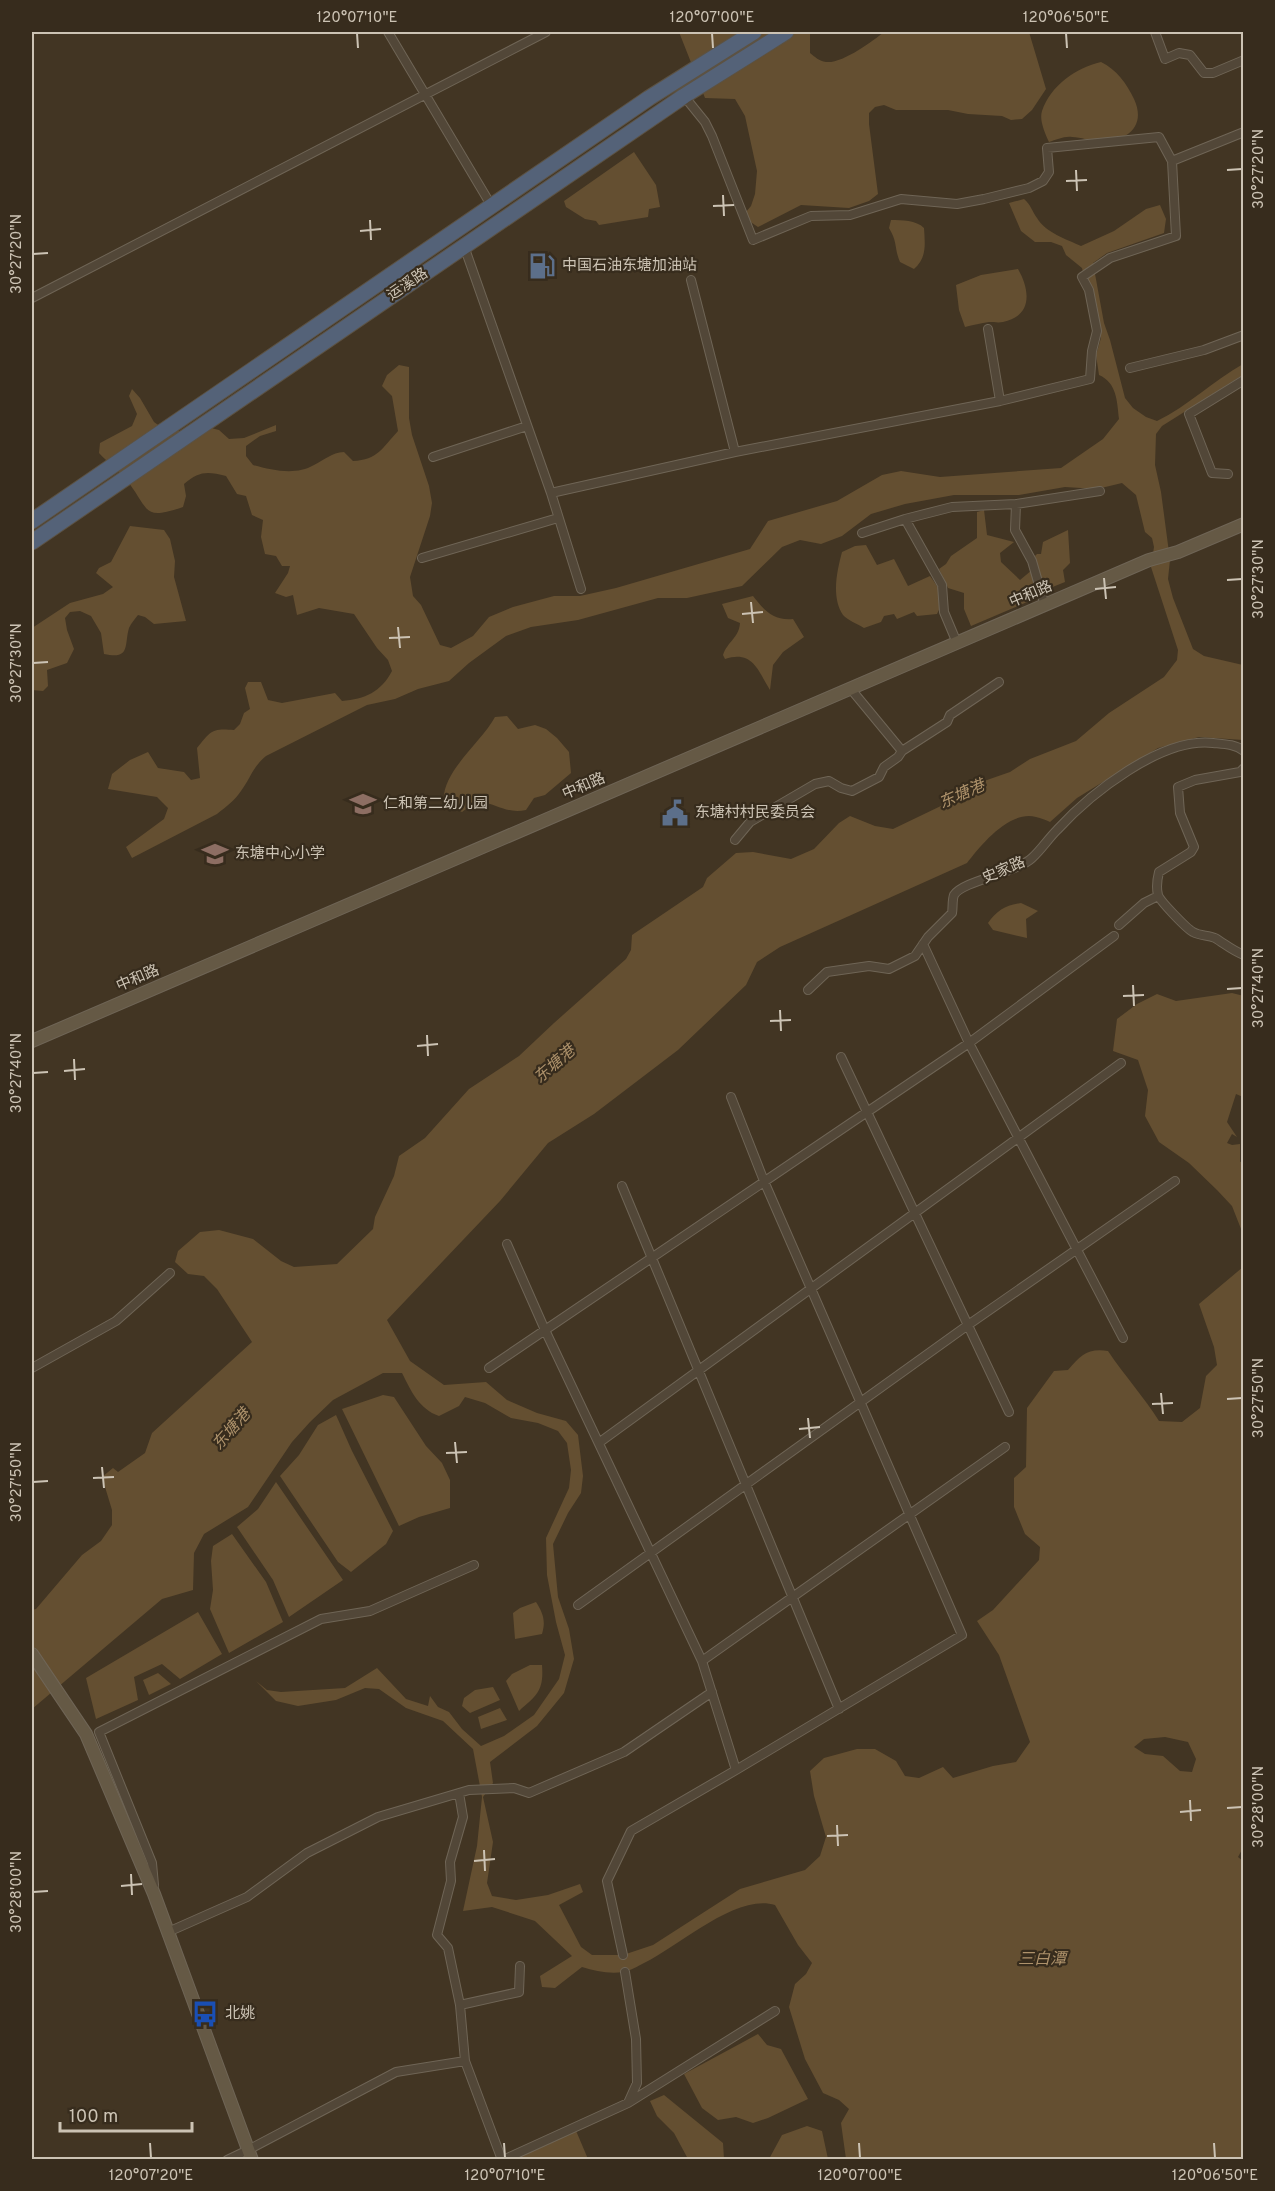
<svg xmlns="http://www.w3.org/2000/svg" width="1275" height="2191" font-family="Overpass,'Noto Sans SC',sans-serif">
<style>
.water{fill:#644f31;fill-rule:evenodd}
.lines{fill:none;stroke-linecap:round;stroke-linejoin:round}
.street-casing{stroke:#6f6556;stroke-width:10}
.secondary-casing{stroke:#6f6556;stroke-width:14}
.highway-casing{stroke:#5c5243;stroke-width:17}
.street{stroke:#524738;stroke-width:8}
.secondary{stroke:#655945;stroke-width:12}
.highway{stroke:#546278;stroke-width:15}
.ticks{fill:none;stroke:#ccc3b4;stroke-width:2}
.labels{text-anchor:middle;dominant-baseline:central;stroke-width:4.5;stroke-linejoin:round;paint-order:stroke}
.poi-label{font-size:15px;fill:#ccc3b4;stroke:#372c1d;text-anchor:start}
.street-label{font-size:15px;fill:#ccc3b4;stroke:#372c1d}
.water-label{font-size:16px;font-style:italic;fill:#ae926b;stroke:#372c1d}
.neatline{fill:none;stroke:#ccc3b4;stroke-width:2}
.ticks-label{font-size:15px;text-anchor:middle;fill:#ccc3b4}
</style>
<rect width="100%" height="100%" fill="#423523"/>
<!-- water -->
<path class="water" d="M679,32H810V53C815,57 819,61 826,62C842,64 873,41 884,32H1029L1046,89L1032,110L1022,119L1011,120L1002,116L968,114L948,110H896L884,105L875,107L869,113V124L878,194L869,201L849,208L801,205L758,227L749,221L746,212L751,206L755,194L757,171L745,116L735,99L705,98Z
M1101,62C1116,69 1127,84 1134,99C1147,127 1126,142 1099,142C1090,141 1081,137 1072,137C1064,136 1056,140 1049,142C1045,133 1039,120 1042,111C1051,85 1076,68 1101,62Z
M634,152L656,185L660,207L649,209L648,217L599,225L596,221L585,219L566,207L564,201Z
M1024,199C1031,205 1032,211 1037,218C1046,233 1066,239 1081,246L1114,231L1146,209L1160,205L1166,219L1164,233L1107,253L1093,263L1104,323L1110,340L1125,398L1133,408L1146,417L1157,421C1188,406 1213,381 1243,364V375L1162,426L1156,434L1155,465L1161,492L1170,560L1168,579L1173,598L1193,649L1204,656L1243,665V740L1199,737L1158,748L1077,798L1050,822C1046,820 1041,818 1036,817C1009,810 981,845 967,863L780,947L757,962L746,985L678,1050L594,1114L548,1143L500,1201L387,1320L410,1361L444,1385L486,1382L507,1400L537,1413L566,1421L578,1435L583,1476L581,1493L568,1513L553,1544L558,1597L569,1629L574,1659L564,1693L537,1726L490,1762L493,1783L483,1797L493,1842L487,1883L492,1896L516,1900L548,1895L580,1884L583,1892L559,1905L581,1947L592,1955H623L653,1945L740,1889L805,1870L820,1856L826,1837L814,1796L810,1771L824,1758L857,1749H875L896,1761L905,1776L919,1778L943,1767L953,1778L993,1766L1016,1762L1030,1742L999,1655L977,1621L993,1610L1039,1560L1040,1547L1025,1534L1014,1507V1478L1026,1467L1027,1408L1054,1371L1068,1370C1081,1355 1088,1348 1108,1351C1124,1375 1144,1397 1159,1421L1182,1422L1200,1408L1206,1376L1217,1365L1214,1347L1199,1304L1243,1267L1244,1846L1238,1857L1244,1862L1243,2159H846L841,2123L849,2109L839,2100L823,2093L805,2059L789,2007L795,1984L806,1974L812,1963L798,1945L775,1905C736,1893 678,1947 644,1963C638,1966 630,1971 623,1972C609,1974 595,1971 582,1967L555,1988L542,1987L540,1976L572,1956L535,1921L492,1907L463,1911L477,1846L482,1797L473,1749L443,1721L406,1708L379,1689L365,1688L336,1700L298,1706L276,1701L256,1681L267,1690L281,1692L345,1688L377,1668L406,1699L428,1706L430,1696L438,1707L449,1712L462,1729L481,1746L504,1736L534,1715L559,1679L565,1655L556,1622L547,1575L546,1538L569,1488L571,1470L567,1443L558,1431L538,1423L511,1418L485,1403L465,1397L459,1406L439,1416C419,1409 411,1391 402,1373H383L333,1400L310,1422L292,1442L248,1507L204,1534L194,1553L193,1590L162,1599L32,1709V1610L36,1609L82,1555L101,1541L112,1525V1510L102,1477L113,1468L118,1472L145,1453L152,1433L252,1342L217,1289L204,1276L188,1274L175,1262L178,1251L200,1232L219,1230L253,1239L281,1261L294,1267L337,1264L373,1229L375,1217L394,1176L399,1156L425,1138L469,1089L519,1056L554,1023L626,959L631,950L632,935L703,887L707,878L736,853L753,852L791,859L814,849L839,823L850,816L875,826L893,829L945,804L964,788L1010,772L1030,759L1076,741L1109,713L1164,677L1177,660L1178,650L1151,567L1154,547L1152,538L1145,532L1136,495L1122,483L1097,489L1065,487L1019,495H954L905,504L871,514L842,536L821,544L800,540L782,547L742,586L687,598H658L578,620L531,627L506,636L469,663L449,681L418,689L395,699L367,705L266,756C252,768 251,777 241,791C235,800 226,807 217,814L132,858L126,847L164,819L168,808L157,797L108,789L112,774L130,760L148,752L158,768L184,772L191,780L200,778L197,748C211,731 211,728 234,730L240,724L244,713L250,709L245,688L248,682H261L268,700L282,703L335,693L342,701C365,699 381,692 392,671L388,660L377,648L354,614L319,608L297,615L293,595L286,597L275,593L288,573L290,566H282L276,556L265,554L261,537L263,520L252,515L246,496L237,494L226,476C207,471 199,471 184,484L186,496L183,507C144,520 150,512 129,483C121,472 108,463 99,453L100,443L132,426L137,414L129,396L132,389L140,398L154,422L165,430L196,432L211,428L219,430L229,439L244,438L276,425V431L260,436L246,446V456L253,465C272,470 295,476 314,465C326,459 331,453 344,452L353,461C378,460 382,448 398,431L392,396L382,386L387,375L399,365L409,367V418L412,435L429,486L432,503L430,516L410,577L413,596L421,605L440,645L451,648L473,636L489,617L513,607L554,596H580L616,588L750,549L768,521L837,501L882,475L901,471L940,477L1061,468L1103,439L1119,419C1117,401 1117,383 1099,375L1096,355L1101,338L1082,268L1066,255L1062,246L1051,242H1035L1021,231L1009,203ZM1165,1737L1188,1742L1196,1759L1192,1772L1180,1771L1163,1756L1145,1754L1134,1747L1144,1739Z
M891,220C902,220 916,220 924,228C925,244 927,258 914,269L900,262C894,248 898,243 889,228Z
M1018,269C1030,290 1033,316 1003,322C999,323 993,322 989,322C981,323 973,325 965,327L959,310L956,285L981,275Z
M984,510L987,535L1014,542L1000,553L1001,562L1020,580L1032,570L1039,597L971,626L964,609V593L948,588L939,569L946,564L951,556L977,538V512Z
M130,526L164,530L170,539L175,561L174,577L186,621L154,624L145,617L138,615C135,619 131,623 129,628C124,645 131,660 104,654L101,633L91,616L80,611L70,612L65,618L67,630L74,649L67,663L47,670L48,686L43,691L32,690V628L70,603L103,594L113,587L96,573L99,568L111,562Z
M1068,530L1070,563L1063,570L1065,582L1045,590L1035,556L1037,554H1041L1043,542Z
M866,545L877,565L894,559L908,586L930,576C940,590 946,597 937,614L917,616L914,612L897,619L894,614L884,616L881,622L864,628C858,624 847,620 843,615C831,597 837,571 842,552L855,546Z
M753,596C764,610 773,621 793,619L804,637L783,652L773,665L770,690C758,671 753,650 725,659L723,655C727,642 739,638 740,623L728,618L722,604Z
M507,716L518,729L535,725L546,729L557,738L569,752L571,773L545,795L534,798L526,810C497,816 489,790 462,812L444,803C440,773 481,743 495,717Z
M1021,903L1038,911L1026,919L1027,938L993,930L988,923C997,910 1006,905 1021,903Z
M1232,993L1244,996L1243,1097L1236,1094L1227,1122L1237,1137L1232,1134L1227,1143L1232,1145L1240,1144V1162L1243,1161V1234L1232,1206L1217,1190L1189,1163L1159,1142L1145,1116L1148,1090L1138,1060L1113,1051L1117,1019L1137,1004L1157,994L1176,1001Z
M383,1395L394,1397L426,1446L442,1463L450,1480V1508L419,1517L399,1526L342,1409Z
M336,1415L352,1451L393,1531L386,1544L351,1572L338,1562L280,1476L299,1455L318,1425Z
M276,1482L343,1580L289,1617L273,1580L237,1527L258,1509Z
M232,1534L266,1582L283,1622L229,1653L210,1609L213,1590L211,1561L213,1546Z
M536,1602C543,1613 546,1621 542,1634L515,1639L513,1613L520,1608Z
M198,1612L222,1654L180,1679L162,1664L134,1677L138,1700L96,1719L86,1678Z
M530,1665H542C544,1691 537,1695 519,1711L506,1681L512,1674Z
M158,1673L171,1684L149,1695L143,1680Z
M493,1687L500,1700L470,1713L462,1706L464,1698L475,1690Z
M500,1708L507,1720L481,1729L478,1717Z
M758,2034L767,2045L781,2049L808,2099L768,2118L753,2123L736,2117L718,2120L702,2108L684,2074Z
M664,2095L723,2143L724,2159H688L674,2133L657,2116L650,2101Z
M574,2126L588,2159H512L510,2152Z
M807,2126L822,2131L828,2159H769L782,2135Z"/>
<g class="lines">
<!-- street casing -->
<g class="street-casing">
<path id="street" d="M388,32L491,205
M1155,32L1165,59L1179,53L1190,55L1204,73H1213L1244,60
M684,96L705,122L712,136L753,240L811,216L850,215L901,199L957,204L984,199L1029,188L1043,181L1049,172L1047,148L1159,137L1172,161
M464,246L551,493L581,589
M691,280L735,452
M32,298L546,32
M988,329L1000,401
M1130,368L1204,350L1244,335
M433,457L527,426
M1228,474L1212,473L1189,414L1244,380
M551,493L735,452L1000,401L1090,379L1092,351L1097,331L1089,290L1082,277L1110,258L1176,236L1172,161L1244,132
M1016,504L1015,530L1032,561L1045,606
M905,519L942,585L944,612L957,643
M862,533L905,519L952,507L1016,504L1100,491
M422,558L558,518
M850,688L902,751
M1244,768L1240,772L1195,780L1178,787L1180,813L1194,847L1191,852L1159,872C1157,880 1156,887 1158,895C1160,901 1187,929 1193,932C1200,936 1208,935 1215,938C1225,944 1233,951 1244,955
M735,840L750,822L815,784L829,781L841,788L852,791L879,777L884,767L898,757L902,751L947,722L950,715L999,682
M1119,925L1144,903L1158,896
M923,944L969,1043L1123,1338
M808,990L827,972L869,966L889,969L915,956L928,937L952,913C953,908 952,900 954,895C962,881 1016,873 1032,858C1041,850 1048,839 1057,830C1090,794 1161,737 1213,743C1223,744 1235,744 1244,751
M841,1057L1009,1412
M622,1186L839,1709
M507,1244L545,1330L702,1661L736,1770
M32,1368L116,1321L170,1273
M489,1368L969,1043L1114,936
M600,1442L1121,1063
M578,1605L968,1325L1175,1181
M702,1661L1005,1447
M459,1793L463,1817L450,1862L451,1881L437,1935L448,1948L460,2005
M154,1885L152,1863L99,1732L321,1619L370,1611L474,1565
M168,1932L247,1897L307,1853L378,1817L469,1790L514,1788L529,1793L624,1752L712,1692
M623,1955L607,1881L631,1831L736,1770L962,1635L764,1181L731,1097
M628,2103L775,2011
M227,2160L248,2150L396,2072L465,2061
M502,2160L465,2061L460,2005L519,1992L520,1966
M503,2160L628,2103L637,2083L636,2039L625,1972"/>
</g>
<!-- secondary casing -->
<g class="secondary-casing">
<path id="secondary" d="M32,1041L1149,560L1178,552L1244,524
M32,1654L86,1734L154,1894L252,2160"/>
</g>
<!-- highway casing -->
<g class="highway-casing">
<path id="highway" d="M32,521L649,98L754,32
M32,542L684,96L786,32"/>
</g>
<!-- street -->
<use href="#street" class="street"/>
<!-- secondary -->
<use href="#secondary" class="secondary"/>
<!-- highway -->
<use href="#highway" class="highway"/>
</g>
<!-- ticks -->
<path class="ticks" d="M357,33L358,48M712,33L713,48M1066,33L1067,48M1076,170L1077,191M1227,170L1242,169M1066,181L1087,180M723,195L724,216M713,206L734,205M370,220L371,240M360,231L381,229M33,254L48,253M1104,578L1106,599M1227,580L1242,579M1095,589L1116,587M751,602L753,623M742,614L763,612M398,627L400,648M389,638L410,637M33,663L48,662M1133,985L1134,1006M1227,989L1242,988M1123,996L1144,995M780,1010L781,1031M770,1021L791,1020M427,1035L428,1056M417,1046L438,1044M74,1059L75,1080M64,1071L85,1069M33,1073L48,1072M1161,1393L1163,1414M1227,1399L1242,1398M1152,1404L1173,1403M808,1418L810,1438M799,1429L820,1427M455,1442L457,1463M446,1453L467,1452M102,1467L104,1488M93,1478L114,1477M33,1482L48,1481M1190,1800L1191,1821M1227,1808L1242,1807M1180,1812L1201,1810M837,1825L838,1846M827,1836L848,1835M484,1850L485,1871M474,1861L495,1859M131,1874L132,1895M121,1886L142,1884M33,1892L48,1891M150,2143L151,2158M504,2143L505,2158M859,2143L860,2158M1214,2143L1215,2158"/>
<!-- icons -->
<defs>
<g id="fuel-bare" transform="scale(2.07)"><path d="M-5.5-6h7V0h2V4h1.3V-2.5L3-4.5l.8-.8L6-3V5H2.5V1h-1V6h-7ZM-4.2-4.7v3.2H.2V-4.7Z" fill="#5c6f8a" stroke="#372c1d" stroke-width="2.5" paint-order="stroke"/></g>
<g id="school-bare" transform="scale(2.07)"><path d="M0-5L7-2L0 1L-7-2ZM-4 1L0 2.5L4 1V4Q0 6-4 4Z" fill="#8d6e63" stroke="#372c1d" stroke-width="2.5" paint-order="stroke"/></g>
<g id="civic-bare" transform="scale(2.07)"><path d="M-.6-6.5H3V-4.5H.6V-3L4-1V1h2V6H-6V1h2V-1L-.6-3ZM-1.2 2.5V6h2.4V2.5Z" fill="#5c6f8a" stroke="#372c1d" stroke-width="2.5" paint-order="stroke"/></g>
<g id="bus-bare" transform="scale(2.07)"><path d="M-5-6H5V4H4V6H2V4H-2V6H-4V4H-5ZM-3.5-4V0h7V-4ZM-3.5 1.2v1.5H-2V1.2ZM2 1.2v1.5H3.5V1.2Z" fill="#1a4fb4" stroke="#372c1d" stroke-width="2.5" paint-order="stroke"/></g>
</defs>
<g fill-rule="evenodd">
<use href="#fuel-bare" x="542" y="266"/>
<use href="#school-bare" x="363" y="804"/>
<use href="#civic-bare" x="675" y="813"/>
<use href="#school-bare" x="215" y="854"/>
<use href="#bus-bare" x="205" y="2014"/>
</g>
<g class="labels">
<!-- poi labels -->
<g class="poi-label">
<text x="562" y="266">中国石油东塘加油站</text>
<text x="383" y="804">仁和第二幼儿园</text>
<text x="695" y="813">东塘村村民委员会</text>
<text x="235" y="854">东塘中心小学</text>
<text x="225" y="2014">北姚</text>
</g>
<!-- street labels -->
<g class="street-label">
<text transform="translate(408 285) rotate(-34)">运溪路</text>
<text transform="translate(1031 595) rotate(-23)">中和路</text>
<text transform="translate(584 787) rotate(-23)">中和路</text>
<text transform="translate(1004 871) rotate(-23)">史家路</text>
<text transform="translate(138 979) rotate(-23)">中和路</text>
</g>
<!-- water labels -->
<g class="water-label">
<text transform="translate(962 795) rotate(-24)">东塘港</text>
<text transform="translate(555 1065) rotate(-41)">东塘港</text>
<text transform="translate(232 1430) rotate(-49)">东塘港</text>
<text x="1042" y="1960">三白潭</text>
</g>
</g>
<!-- border -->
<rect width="1275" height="2191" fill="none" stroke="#372c1d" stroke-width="66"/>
<!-- scale -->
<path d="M60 2122v9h132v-9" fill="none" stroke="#ccc3b4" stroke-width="3"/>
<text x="69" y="2122" font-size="18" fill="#ccc3b4" stroke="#372c1d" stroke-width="4.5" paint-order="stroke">100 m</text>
<rect x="33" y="33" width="1209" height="2125" class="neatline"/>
<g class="ticks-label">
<text x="357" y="22">120°07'10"E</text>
<text x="712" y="22">120°07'00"E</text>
<text x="1066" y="22">120°06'50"E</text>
<text transform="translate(1258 169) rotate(-90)" y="5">30°27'20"N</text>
<text transform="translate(16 254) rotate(-90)" y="5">30°27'20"N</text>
<text transform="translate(1258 579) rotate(-90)" y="5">30°27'30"N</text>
<text transform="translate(16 663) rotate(-90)" y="5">30°27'30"N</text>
<text transform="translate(1258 988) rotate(-90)" y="5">30°27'40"N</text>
<text transform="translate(16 1073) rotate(-90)" y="5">30°27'40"N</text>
<text transform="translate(1258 1398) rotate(-90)" y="5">30°27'50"N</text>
<text transform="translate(16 1482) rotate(-90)" y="5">30°27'50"N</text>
<text transform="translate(1258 1807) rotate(-90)" y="5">30°28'00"N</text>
<text transform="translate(16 1892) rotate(-90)" y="5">30°28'00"N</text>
<text x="151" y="2180">120°07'20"E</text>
<text x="505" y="2180">120°07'10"E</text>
<text x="860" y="2180">120°07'00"E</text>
<text x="1215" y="2180">120°06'50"E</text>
</g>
</svg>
